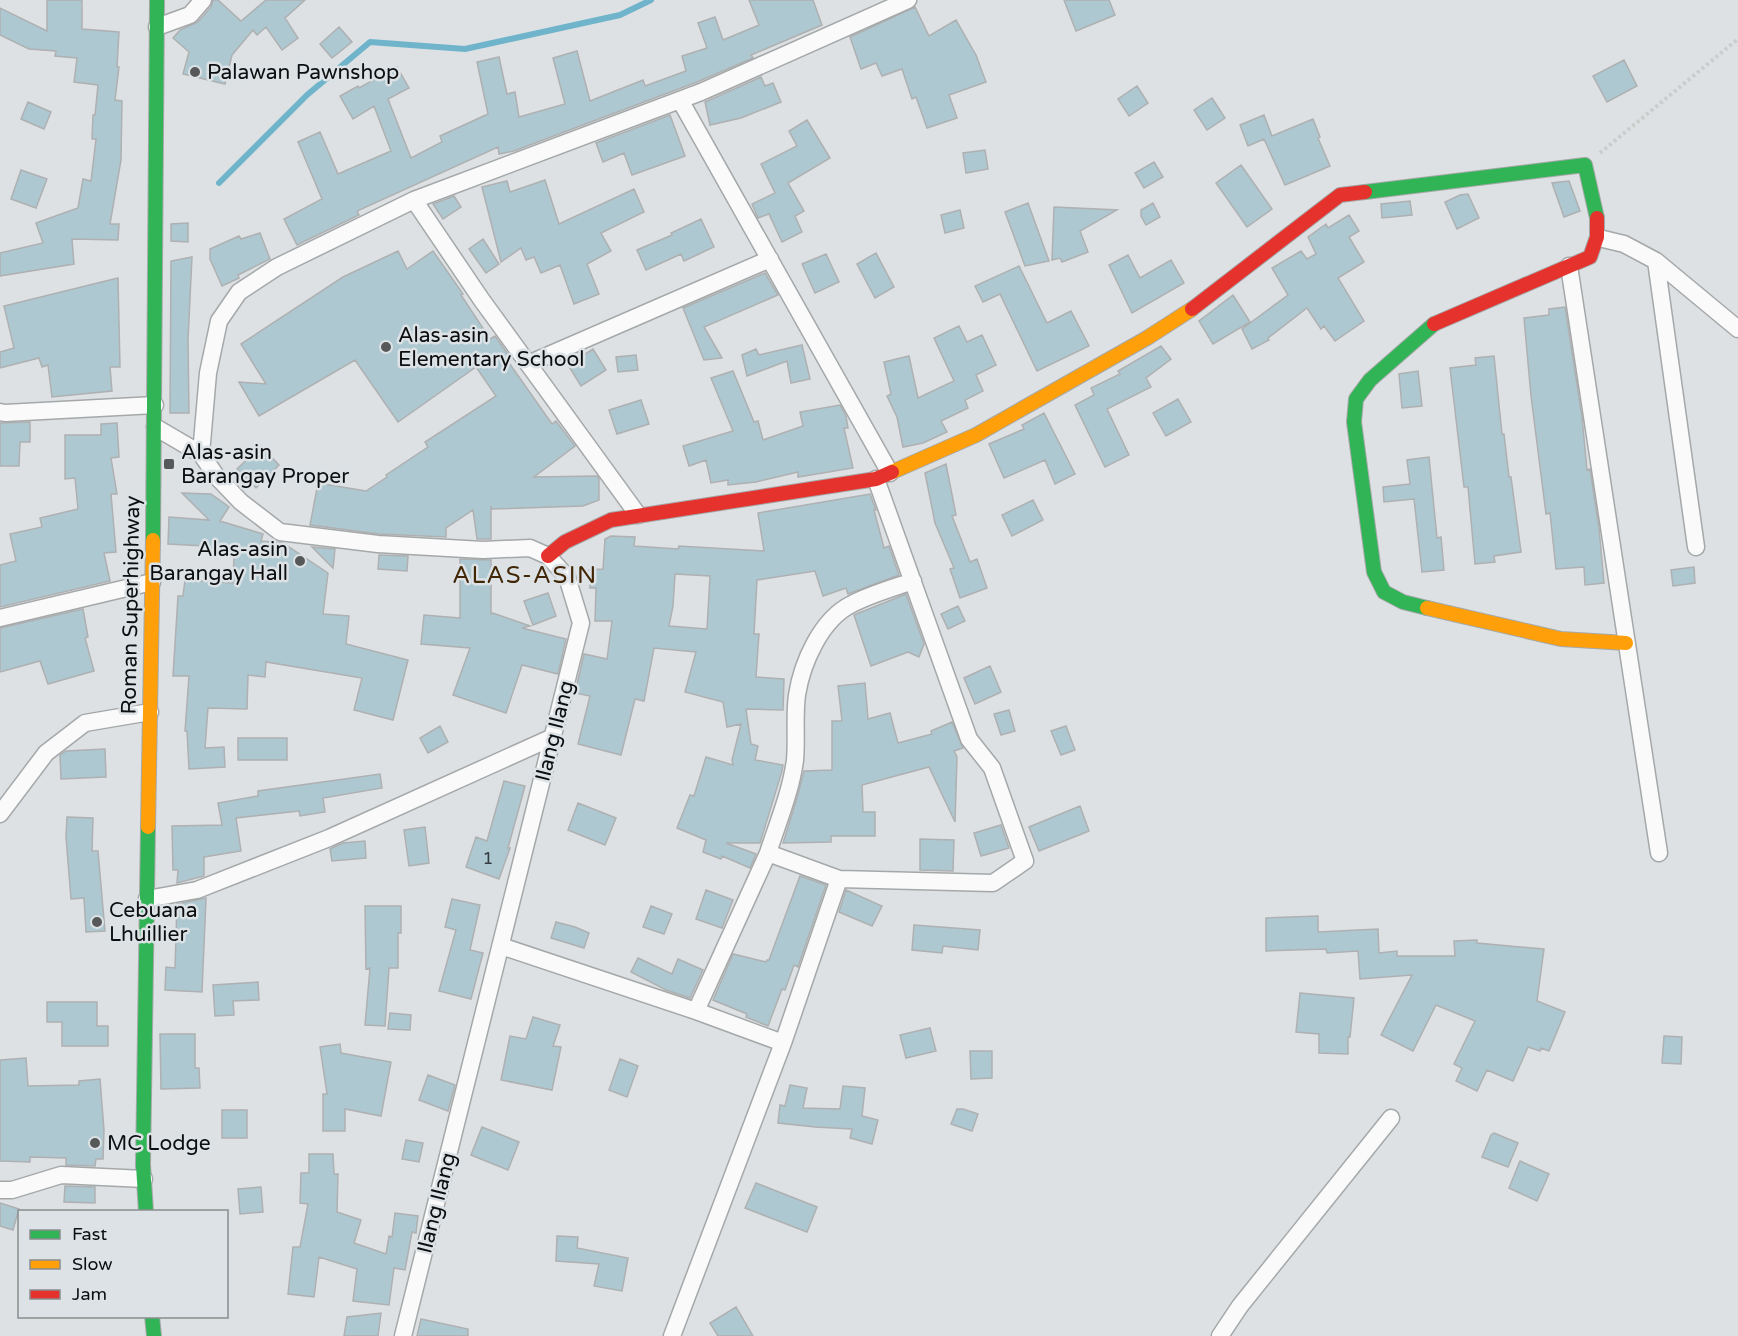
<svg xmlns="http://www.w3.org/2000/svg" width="1738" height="1336" font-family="'Varela Round',sans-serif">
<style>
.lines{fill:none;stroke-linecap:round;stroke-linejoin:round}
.stream{stroke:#6fb4cb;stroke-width:6}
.building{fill:#aec8d1;stroke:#aeb0b1;stroke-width:1.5;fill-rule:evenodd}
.street-casing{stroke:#a5a8a9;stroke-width:19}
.fast-casing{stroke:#a5a8a9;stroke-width:16}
.slow-casing{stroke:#a5a8a9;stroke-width:16}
.jam-casing{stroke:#a5a8a9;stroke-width:16}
.path{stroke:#cbcccc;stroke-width:4;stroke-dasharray:3 3;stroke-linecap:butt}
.street{stroke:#fafafb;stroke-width:16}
.fast{stroke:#30b455;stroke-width:14}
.slow{stroke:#ff9f0a;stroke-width:14}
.jam{stroke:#e5322d;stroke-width:14}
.poi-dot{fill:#565859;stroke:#dce2e5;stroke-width:2}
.labels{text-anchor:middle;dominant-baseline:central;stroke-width:5;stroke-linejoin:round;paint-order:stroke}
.number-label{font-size:18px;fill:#343c40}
.poi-label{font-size:21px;fill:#0c0e0f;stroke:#dce2e5;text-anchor:start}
.street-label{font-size:21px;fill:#0c0e0f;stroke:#dce2e5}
.quarter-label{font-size:24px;letter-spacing:1.5px;fill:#422707;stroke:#dce2e5}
</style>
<rect width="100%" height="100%" fill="#dee1e3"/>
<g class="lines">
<!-- stream -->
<path class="stream" d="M219,183L307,95L370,42L465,49L620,15L651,0"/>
</g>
<!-- building -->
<path class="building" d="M47,0H82V29L119,32L117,67H119L115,100L122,101L121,160L110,224H119L118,240L72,239L74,264L0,276V253L43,243L36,223L78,208L83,179L91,181L96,139H92L93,115H95L98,85L74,82L77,58L55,56L56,51L29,49L0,35V8L47,31Z
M213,0H218L241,21L266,0H305L285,18L298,38L282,50L266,27L257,35L253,30L232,55L225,84L183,74L189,52L173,38L180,30L198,22L211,7Z
M749,0H813L822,25L751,55L753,58L697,82L514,151L499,154L498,147L357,211L359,215L297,245L284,219L322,199L298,142L320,132L338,174L391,151L374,106L353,119L340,96L358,86L359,88L397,67L409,88L388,99L411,158L442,142L440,136L488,114L477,62L499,57L507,94L515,92L519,117L565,104L553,58L577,51L590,101L643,80L645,86L686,71L682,56L707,48L698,23L715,17L723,40L759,25Z
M1064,0H1109L1115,15L1076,31Z
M915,7L929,36L956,20L976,55L986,82L949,95L957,118L927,128L916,97L912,99L902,69L882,76L876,63L861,69L850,37Z
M339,27L352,42L332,58L320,44Z
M1624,60L1637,86L1607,102L1593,76Z
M761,77L765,86L773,83L781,102L741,118L710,125L705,102Z
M1137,86L1148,103L1129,116L1118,99Z
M1212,98L1225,118L1207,130L1194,110Z
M28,102L51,112L44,129L21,119Z
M670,115L685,156L632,175L624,153L603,162L596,143Z
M1264,115L1272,136L1313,119L1320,137L1318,138L1330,166L1285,185L1264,139L1248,146L1240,125Z
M807,120L830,158L788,183L804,211L795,216L802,232L782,242L769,214L758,218L752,204L775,193L761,164L797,146L789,131Z
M985,150L988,169L966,173L963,153Z
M1154,162L1163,177L1144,188L1135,173Z
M1241,165L1272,209L1247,227L1216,183Z
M21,170L47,179L36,208L11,199Z
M545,180L559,224L634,189L644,212L601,233L611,251L587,264L599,294L574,304L560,265L541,273L534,257L526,260L521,248L501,262L482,187L507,181L510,192Z
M1569,181L1580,211L1564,217L1552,183Z
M1468,194L1479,218L1457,229L1445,202L1460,195Z
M454,196L461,207L443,219L433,204Z
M1410,201L1412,215L1382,218L1381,204Z
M1028,203L1049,261L1025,266L1005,212Z
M1153,203L1160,217L1146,225L1141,216V210Z
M1054,207L1117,210L1080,231L1088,252L1062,262L1060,258L1052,260Z
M960,210L964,228L945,233L941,215Z
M1349,215L1359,231L1349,237L1364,262L1338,278L1364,321L1335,341L1324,326L1321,329L1307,308L1268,338L1269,340L1252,349L1242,329L1288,295L1272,268L1301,251L1307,259L1316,254L1308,237L1326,224L1328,228Z
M701,219L714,247L684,261L681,254L646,270L637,250L672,235L671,233Z
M188,223V242L171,241V224Z
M260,233L270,259L238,275L239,278L222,286L210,259V249L239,236L241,239Z
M483,239L499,264L486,273L469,249Z
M398,251L407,269L433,251L463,294L461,295L490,339L495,336L510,357L507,360L552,424L556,421L575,446L534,477L597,476L599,479V500L583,506L492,509L491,506V539H477L473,510L446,528V537L379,534L310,525L318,483L366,491L387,477L386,475L428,447L425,442L496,396L476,367L398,422L355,360L259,416L239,382L266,384L241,344L343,277Z
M876,253L894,287L875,298L857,264Z
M826,254L839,282L815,293L802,264Z
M1128,255L1140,278L1171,260L1184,283L1132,313L1109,265Z
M192,257L188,340L189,413H170L171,261Z
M1019,266L1047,323L1071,311L1089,346L1037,371L1000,294L983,302L975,286Z
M765,273L778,295L704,327L722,358L704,360L683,308Z
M118,278L120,367H110L112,391L52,397L48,365L42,367L39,358L0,368V352L14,348L4,306Z
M1233,295L1250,322L1213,344L1199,321Z
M1565,307L1582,417L1587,470L1590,469L1599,528L1604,583L1585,585L1584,567L1556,569L1550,513L1546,514L1531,396L1524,318L1549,315V309Z
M959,326L967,342L982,335L996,365L976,375L983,391L965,400L968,408L941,421L947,432L923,443L903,447L897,417L887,396L891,394L884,362L909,356L918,398L954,381L934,338Z
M802,345L810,379L791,383L787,361L747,376L742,355L756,349L759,355Z
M1161,346L1171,359L1146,378L1151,387L1107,409L1129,455L1105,467L1075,405L1094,395L1091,388L1120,374L1118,371Z
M593,349L606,370L581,386L568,365Z
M636,355L638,370L618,372L616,357Z
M1494,356L1502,434H1504L1509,477H1511L1521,552L1494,556L1495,562L1475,564L1468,487H1464L1450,368L1476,365L1475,358Z
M733,371L754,422L758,421L763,440L803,426L800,412L840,405L846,416L848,428H844L853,468L798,477V472L756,482L728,485V480L711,483L706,460L689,466L683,446L733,431L711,378Z
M1418,371L1422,406L1402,408L1399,374Z
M1178,399L1191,422L1166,436L1153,413Z
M641,400L649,424L617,434L609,410Z
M1044,413L1075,474L1055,484L1045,460L1004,478L989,444L1024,429L1022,425Z
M30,422V442H20L19,466H0V423Z
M117,423L119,457L111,458L117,494H111L116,552L104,553L110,581L0,607V565L16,561L10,534L42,527L40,518L78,509L75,478L65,479V435H101V424Z
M261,446L279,465L256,488L237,469Z
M1429,457L1437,538L1441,537L1444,570L1422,572L1414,499L1384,502L1383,487L1410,484L1407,460Z
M946,464L956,515L952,516L970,562L977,559L987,588L960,598L950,569L954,568L935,523L925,473Z
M182,493L211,494L229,507L220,521L263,534L261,541L283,543L328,573L323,614L349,616L346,644L408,660L393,720L354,710L362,678L266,662L265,677L248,675L247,709L208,708L205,748L224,747L225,767L189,769L187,731H185L189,676H173L178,596H183L185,580L233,583L234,556L206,546L168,544L169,517L209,520Z
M870,494L876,510H874L884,548L889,546L899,575L848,594L846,588L823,596L815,571L757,580L754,634H759L756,677L784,679L783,710L746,709L751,744L758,746L755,760L783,765L782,771L760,843H726L756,854L750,868L722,856L721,859L703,852L706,840L677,828L690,795L694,796L706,757L733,765L732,760L741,724L727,727L723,702L685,692L696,652L654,648L644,701L635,699L621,755L578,744L590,696L575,693L584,654L607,659L612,621H595L596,588H590L589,570L603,569L605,539L611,536L635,537L634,546L678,549L679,546L764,551L758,513ZM675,574L710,576L707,629L669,626L673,606Z
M1033,500L1043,520L1012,536L1002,515Z
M312,547L335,549L333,568Z
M379,555L408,556L407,571L378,569Z
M460,559L491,560V614L493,613L530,626L522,628L566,639L558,674L522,665L506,713L453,695L470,648L421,644L424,615L460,618Z
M1694,567L1695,583L1673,586L1671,570Z
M548,593L556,616L533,625L524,601Z
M906,594L924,644L919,657L908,652L871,666L854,615Z
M958,606L965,621L948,629L941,614Z
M83,609L88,637L85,638L94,671L48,684L40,661L0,672V628Z
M990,666L1001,692L975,704L964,678Z
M865,683L868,719L890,713L898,743L932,734L931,731L952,722L963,748L954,751L957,757L955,822L929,767L862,785L863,812H875V836H831V842L783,843L797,798L804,771L832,770V721H842L838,686Z
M1009,710L1015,731L1001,735L994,714Z
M440,726L448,742L428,753L420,738Z
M1066,726L1075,750L1061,755L1051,731Z
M238,738H287V760H238Z
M105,749L106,777L61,779L60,755L66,751Z
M380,774L382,788L323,798L325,812L300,816L299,811L236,818L241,851L204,857V876L177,883L178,870H173L172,826L222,825L218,803L258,796V791Z
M504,781L525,786L508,848H510L499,879L466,867L476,837L487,841Z
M578,803L616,818L605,845L568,830Z
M1080,806L1089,831L1039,851L1029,827Z
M67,817L93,818L92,851H98L105,931L86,932L84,898L71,899L66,837Z
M1001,825L1009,848L981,856L974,833Z
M425,827L429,863L409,866L404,830Z
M920,839L954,840L953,871L920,870Z
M365,841L366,858L332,861L330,849L343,843Z
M800,876L826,885L798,967L794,965L785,990L782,989L768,1026L746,1017L747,1014L713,1000L733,954L766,962L767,960H769Z
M706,890L733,900L722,928L696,919Z
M846,890L882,906L872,926L839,912Z
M206,898L202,992L165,990L166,967L175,968L177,904Z
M452,899L480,905L470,950L483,953L471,999L439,991L456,930L445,927Z
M365,906H401V933H398V968H389L385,1026L365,1025L370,968L366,969Z
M651,906L672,914L664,934L643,927Z
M1318,916V932L1378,929L1379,953L1397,951V956H1455L1454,941L1477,940V943L1544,949L1537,1001L1565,1012L1549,1051L1541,1048L1540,1051L1528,1047L1513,1081L1487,1070L1477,1091L1456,1081L1462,1068L1454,1064L1475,1021L1436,1005L1413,1051L1381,1035L1412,975L1360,979L1358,951L1327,953L1326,949L1266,951V918Z
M556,922L575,927L589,933L584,948L551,938Z
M914,925L980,930L978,950L943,946L942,953L912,950Z
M638,958L672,974L678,959L703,970L690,998L666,990L631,972Z
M258,982L259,1000L233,1001L234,1015L215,1016L213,985Z
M1300,993L1354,998L1350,1037H1348V1054L1319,1053V1034L1296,1032Z
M47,1002H97V1026H108V1046H62V1022H47Z
M390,1013L411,1015L410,1030L388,1029Z
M533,1017L560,1025L553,1046L561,1047L552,1090L501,1080L510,1036L526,1039Z
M930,1028L936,1051L906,1058L900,1035Z
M160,1034H195V1068H199L200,1088L161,1089Z
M1664,1036L1682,1037L1681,1064L1662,1063Z
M340,1044L341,1053L391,1062L381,1116L345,1109V1131H323V1094H327L320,1047Z
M970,1051H992V1078L971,1079Z
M26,1058L28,1086L79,1085V1081L100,1079L104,1130L103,1159H96L95,1166L66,1165V1158L30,1157V1162L0,1161V1060Z
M620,1059L638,1066L627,1097L609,1090Z
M428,1075L455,1085L448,1111L419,1100Z
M790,1085L807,1088L803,1108L840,1109L843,1086L865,1088L862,1116L878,1120L872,1144L850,1138L852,1129L815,1127L778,1123L780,1105L785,1106Z
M957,1109H963L978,1114L972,1131L951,1124Z
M222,1110H247V1138H222Z
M482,1127L519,1142L508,1170L471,1155Z
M1494,1133L1518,1143L1508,1167L1482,1157L1491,1135Z
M406,1140L423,1143L419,1162L402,1159Z
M309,1154H333L334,1174H338L337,1212L361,1220L354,1243L386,1254L389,1236L392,1237L395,1213L418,1216L416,1233L412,1232L405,1270L394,1268L389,1305L353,1301L357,1269L319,1257L314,1297L288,1294L293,1247H300L308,1204L300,1203L301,1173H309Z
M1520,1161L1549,1174L1537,1201L1509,1188Z
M756,1183L817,1207L807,1232L745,1208Z
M65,1186L95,1187V1203L64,1202Z
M261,1187L263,1212L240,1214L238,1189Z
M0,1203L19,1209L13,1230L0,1226Z
M557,1236L578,1237L577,1248L628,1258L622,1291L594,1286L599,1264L556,1261Z
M736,1307L753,1336H718L710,1323Z
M381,1313L378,1336H344L347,1317Z
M421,1319L468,1329V1336H417Z"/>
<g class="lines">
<!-- street casing -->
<g class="street-casing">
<path id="street" d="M157,27L190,15L203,0
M680,100L890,473
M414,200L481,299L638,515
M1599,238L1624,244L1656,261L1738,329
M1656,261L1696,547
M1569,266L1659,853
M528,364L770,259
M0,412L5,413L155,405
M155,427L201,454L217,477L241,502L280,532L378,544L483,550L530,548L548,556L567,577L581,623L403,1336
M201,454L208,373L219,321L239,292L277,267L414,200L701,92L908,0
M0,618L152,582
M0,814L46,753L85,723L150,712
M768,853C778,822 791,791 795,760C797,739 794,717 797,695C802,663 821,619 852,604C871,594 893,588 913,581
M147,899L197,890L329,838L553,737
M501,946L696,1011L783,1043
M696,1011L768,853L839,879L993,883L1025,861L992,768L969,739L876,479
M0,1190H12L61,1175L144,1179
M672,1336L783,1043L839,879
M1220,1336L1240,1306L1391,1118"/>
</g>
<!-- fast casing -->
<g class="fast-casing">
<path id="fast" d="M1365,192L1585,165L1597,218
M153,540L157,0
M1427,608L1403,602L1384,592L1374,572L1354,422L1356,399L1370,380L1434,324
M146,1212L143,1165L148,827
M152,1316L154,1336"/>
</g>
<!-- slow casing -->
<g class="slow-casing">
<path id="slow" d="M892,472L976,435L1147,338L1192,309
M1427,608L1561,639L1626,643
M148,827L153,540"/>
</g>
<!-- jam casing -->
<g class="jam-casing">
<path id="jam" d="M1192,309L1340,195L1365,192
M1434,324L1590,257L1597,237V218
M548,556L565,542L611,520L876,479L892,472"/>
</g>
<!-- path -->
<path class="path" d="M1600,153L1738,39"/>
<!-- street -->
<use href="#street" class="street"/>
<!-- fast -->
<use href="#fast" class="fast"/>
<!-- slow -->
<use href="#slow" class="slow"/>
<!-- jam -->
<use href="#jam" class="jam"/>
</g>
<!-- markers -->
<g class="poi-dot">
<circle cx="195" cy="72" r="6"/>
<circle cx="386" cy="347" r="6"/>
<rect x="163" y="458" width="12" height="12" rx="3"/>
<circle cx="300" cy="561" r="6"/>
<circle cx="97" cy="922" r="6"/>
<circle cx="95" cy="1143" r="6"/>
</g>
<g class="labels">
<!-- number labels -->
<g class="number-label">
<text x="488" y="858">1</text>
</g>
<!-- poi labels -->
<g class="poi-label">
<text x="207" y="72">Palawan Pawnshop</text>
<text x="398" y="335">Alas-asin<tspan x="398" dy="24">Elementary School</tspan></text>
<text x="181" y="452">Alas-asin<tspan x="181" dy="24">Barangay Proper</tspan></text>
<text x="288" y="549" text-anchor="end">Alas-asin<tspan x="288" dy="24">Barangay Hall</tspan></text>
<text x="109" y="910">Cebuana<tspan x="109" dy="24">Lhuillier</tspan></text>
<text x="107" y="1143">MC Lodge</text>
</g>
<!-- street labels -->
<g class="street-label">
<text transform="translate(131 605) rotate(-89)">Roman Superhighway</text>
<text transform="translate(555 731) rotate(-76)">Ilang Ilang</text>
<text transform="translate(437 1203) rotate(-76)">Ilang Ilang</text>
</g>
<!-- quarter labels -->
<g class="quarter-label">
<text x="525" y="575">ALAS-ASIN</text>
</g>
</g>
<!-- legend -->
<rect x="18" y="1210" width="210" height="108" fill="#dce2e5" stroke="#898d8f" stroke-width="1.5"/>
<rect x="30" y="1230" width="30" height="9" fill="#30b455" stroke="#898d8f" stroke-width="1.5"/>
<text x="72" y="1240" font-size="18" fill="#0c0e0f">Fast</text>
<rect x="30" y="1260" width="30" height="9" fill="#ff9f0a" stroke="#898d8f" stroke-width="1.5"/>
<text x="72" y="1270" font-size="18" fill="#0c0e0f">Slow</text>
<rect x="30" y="1290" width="30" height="9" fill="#e5322d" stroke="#898d8f" stroke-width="1.5"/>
<text x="72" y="1300" font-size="18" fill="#0c0e0f">Jam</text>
</svg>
